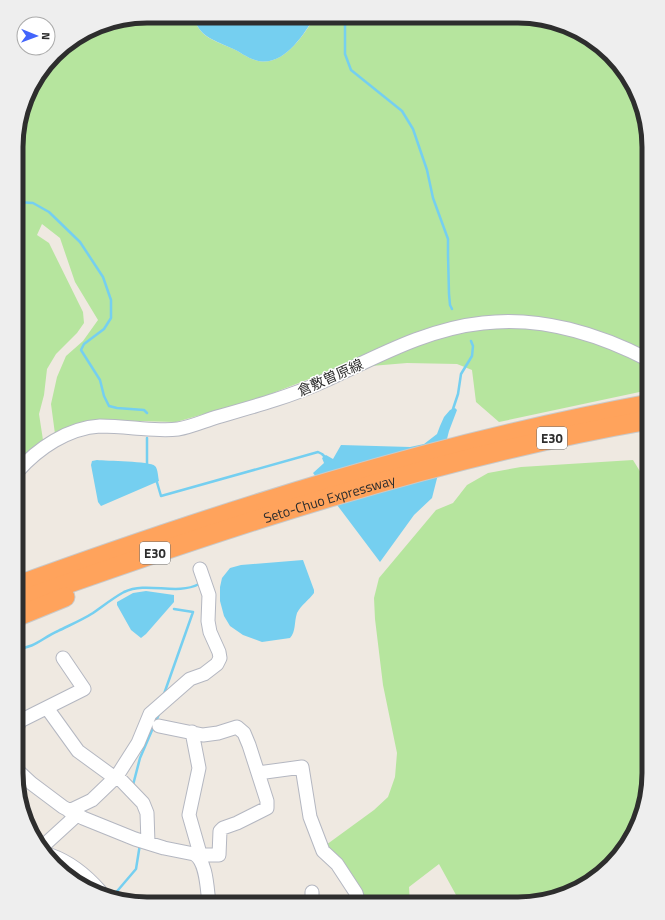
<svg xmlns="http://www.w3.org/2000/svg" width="665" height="920" font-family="'Titillium Web','Noto Sans JP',sans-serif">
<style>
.green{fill:#b6e59e}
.water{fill:#75cff0}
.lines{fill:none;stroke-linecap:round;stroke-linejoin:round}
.stream{stroke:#75cff0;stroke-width:2.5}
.minor-casing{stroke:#b4b7c1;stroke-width:15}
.highway-casing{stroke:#c9c9c9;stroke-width:21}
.minor{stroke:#fff;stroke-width:13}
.highway{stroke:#ffa35c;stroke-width:19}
.labels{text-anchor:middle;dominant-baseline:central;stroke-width:3;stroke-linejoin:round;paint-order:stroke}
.shield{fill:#fff;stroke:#6d6d6d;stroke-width:1}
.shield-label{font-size:13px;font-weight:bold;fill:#2e2e2e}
.street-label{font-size:14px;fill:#2e2e2e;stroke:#fff}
.rim{fill:none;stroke:#2e2e2e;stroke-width:5}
</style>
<rect width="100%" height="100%" fill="#efe9e1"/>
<!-- green -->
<path class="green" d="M147,16H192C202,38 209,38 231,48C239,51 247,58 255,60C282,69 303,36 315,17H535L598,43L636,89L649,147V390L499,422L476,402L472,370L457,364L407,363L335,369L260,398L176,422L99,420L83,422L68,427L55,434L51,404L57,377L66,356L83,341L98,320L75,282L60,238L42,224L37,235L49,243L83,312L84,323L77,333L56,354L47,369L44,395L39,414L43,440L17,466V130L33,82L61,48L105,23Z
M633,460L649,486V782L627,846L576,891L518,904H461L439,864L409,887L410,904H362L326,845L374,810L388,797L395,777L397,753L383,685L375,619L374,598L379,578L436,510L453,503L467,485L488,473L521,467Z"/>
<!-- water -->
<path class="water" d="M192,16H315C303,36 282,69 255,60C247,58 239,51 231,48C210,38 202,38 192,16Z
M455,408L457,410L449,431L432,498L414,515L380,562L313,473L324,463L322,458L326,455L333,459L341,445L410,447L424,444L437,434L440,426L444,417L450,410Z
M97,460C106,461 150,461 155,466C158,469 158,477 159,481L101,506L98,502L91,465L92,461Z
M303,560L314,590V593C309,600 301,605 297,613C294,622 296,632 290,638L262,642L243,635L230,626L224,616L220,601V587L222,578L230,568L241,565Z
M146,591L174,595V602L146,634L141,638L131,630L117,605V602L133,593Z"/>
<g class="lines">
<!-- stream -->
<path class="stream" d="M341,17L345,25V54L351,70L402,111L413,129L427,170L433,198L448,239V255L449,294L450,305L452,309
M17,202L33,203L49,212L80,242L103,277L111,300V318L104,329L84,344L81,350L100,380L104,396L109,406L117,408L144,410L147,413
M452,412L458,394L461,374L472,356L473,346L471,341
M147,465V438
M156,479L161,496L318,452L322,454L326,458
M16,649C35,648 42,638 58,631C70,625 82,620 93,613C103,606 113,598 124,592C148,581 176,596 199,584
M164,694L193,612L174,609
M133,785L140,758L159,714
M113,896L136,869L140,844"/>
<!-- minor casing -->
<g class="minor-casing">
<path id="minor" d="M17,472C38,448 68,428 100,426C112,426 123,427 134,428C148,429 164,431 178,429C191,427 204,421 217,417C252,407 289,397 322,382C375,358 425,329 483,323C540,316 599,334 649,360
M47,708L78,751L115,778
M16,709L20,721
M159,726L203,735L218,733L237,727L244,733L249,745L267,801V808L237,823L223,828L220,831L219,855H199
M16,727L18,726L20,721L84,689L63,658
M192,732L199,768L190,810L189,815L199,850V856
M16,769L31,783L63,807L83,818L135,839L164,848L194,854C207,861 207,890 209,903
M258,773L302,767L310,817L323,851L337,864L356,893L359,904
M69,811L92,800L117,776
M148,843L147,813L143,803L117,776L138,743L150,714L190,679L204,674L217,664L220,658L219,652L210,632L208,621L209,595L200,569
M42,847L77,815
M50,855C70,862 86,875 100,891
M312,892V903"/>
</g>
<!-- highway casing -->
<g class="highway-casing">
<g id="highway">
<path d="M16,586C223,511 433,444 649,404"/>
<path id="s1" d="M16,602C223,528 432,458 649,420"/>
<path d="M16,617L65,597"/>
</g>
</g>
<!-- minor -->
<use href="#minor" class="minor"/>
<!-- highway -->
<use href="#highway" class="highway"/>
</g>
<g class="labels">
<!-- shield labels -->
<g class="shield">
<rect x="537" y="427" width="30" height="22" rx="3"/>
<rect x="140" y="542" width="30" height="22" rx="3"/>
</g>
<g class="shield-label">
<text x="552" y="438">E30</text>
<text x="155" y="553">E30</text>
</g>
<!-- street labels -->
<g class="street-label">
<text transform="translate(330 377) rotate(-24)">倉敷曽原線</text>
<text stroke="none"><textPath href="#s1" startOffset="330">Seto-Chuo Expressway</textPath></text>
</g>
</g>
<!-- crop -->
<path d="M0 0H665V920H0ZM147 23H518A124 124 0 0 1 642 147V773A124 124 0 0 1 518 897H147A124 124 0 0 1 23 773V147A124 124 0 0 1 147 23Z" fill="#eee" fill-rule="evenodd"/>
<path class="rim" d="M147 23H518A124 124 0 0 1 642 147V773A124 124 0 0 1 518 897H147A124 124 0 0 1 23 773V147A124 124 0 0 1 147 23Z"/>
<!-- north arrow -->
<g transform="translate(36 36) rotate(91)"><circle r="19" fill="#ffffff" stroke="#ababab"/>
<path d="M0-3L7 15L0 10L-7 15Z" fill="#4264fb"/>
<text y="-6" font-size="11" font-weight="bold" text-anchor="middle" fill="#2e2e2e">N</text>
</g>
</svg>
